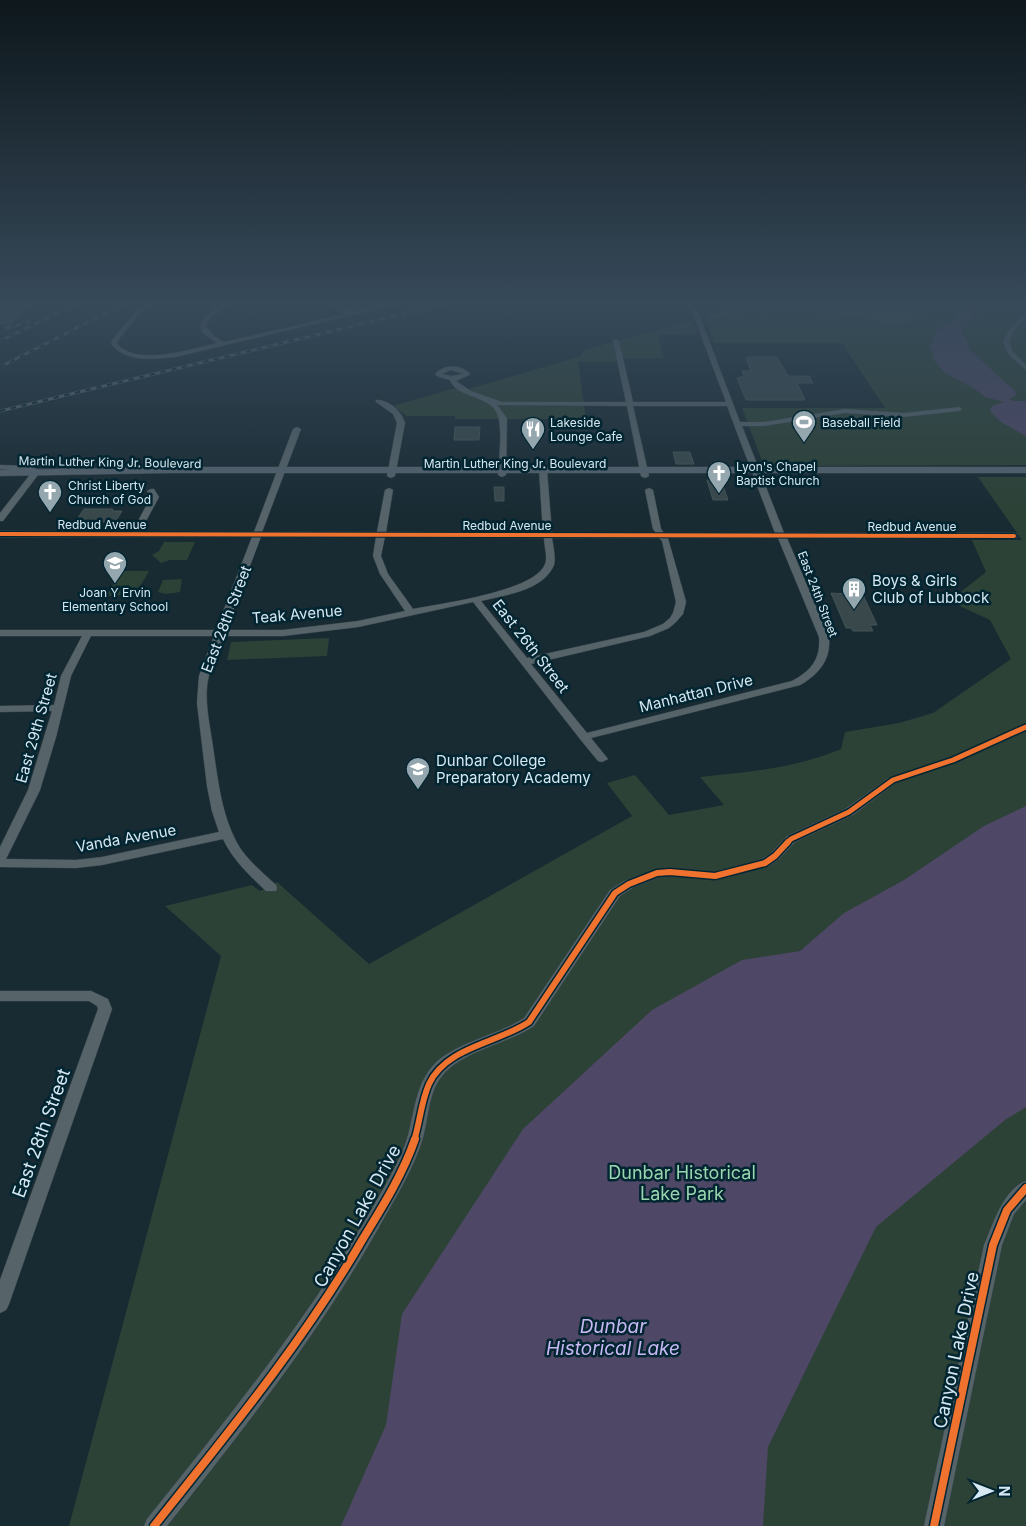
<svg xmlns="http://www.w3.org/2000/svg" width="1026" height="1526" font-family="Inter,sans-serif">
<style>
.green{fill:#2c4236}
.forest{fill:#335342}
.water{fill:#4e4765}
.building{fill:#38484b;stroke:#435457}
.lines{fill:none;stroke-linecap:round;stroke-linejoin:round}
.minor-casing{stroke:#38464c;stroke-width:1}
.major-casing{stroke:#38464c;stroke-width:1}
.minor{fill:#56646a;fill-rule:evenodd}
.major{fill:#54636e;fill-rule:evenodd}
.rail-casing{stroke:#556269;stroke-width:3}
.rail{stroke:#022532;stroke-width:2;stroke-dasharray:5.5;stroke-linecap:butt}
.cycleway-far3-casing{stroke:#022532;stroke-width:6}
.cycleway-far2-casing{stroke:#022532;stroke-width:8}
.cycleway-far1-casing{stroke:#022532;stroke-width:9}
.cycleway-casing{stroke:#022532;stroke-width:11}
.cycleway-far3{stroke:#ef722f;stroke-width:4}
.cycleway-far2{stroke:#ef722f;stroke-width:5}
.cycleway-far1{stroke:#ef722f;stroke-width:6}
.cycleway{stroke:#ef722f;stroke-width:8}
.labels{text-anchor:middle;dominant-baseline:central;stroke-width:5;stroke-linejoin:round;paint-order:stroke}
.far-poi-label{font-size:12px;fill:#d6e8f1;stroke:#022532;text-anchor:start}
.far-street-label{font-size:12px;fill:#d6e8f1;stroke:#022532}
.poi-label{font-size:15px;fill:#d6e8f1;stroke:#022532;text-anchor:start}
.street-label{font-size:15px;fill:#d6e8f1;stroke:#022532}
.near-street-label{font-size:18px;fill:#d6e8f1;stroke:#022532}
.near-park-label{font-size:18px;fill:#99d6af;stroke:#022532}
.near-water-label{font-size:19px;font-style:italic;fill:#c7b8f3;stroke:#022532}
</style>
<rect width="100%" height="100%" fill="#182a32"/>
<!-- green -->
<path class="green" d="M775,301H1026V465L764,466L742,408H885L842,343H714L705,319Z
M685,322H693L698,334L658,335L664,358H616L617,362H578L586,419H455V416H407L393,406L455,388L462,391L578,357L581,356L582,351Z
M978,477H1026V1526H69L221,956L165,906L252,885L260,891L277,882L369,964L632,816L607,783L635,775L669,815L724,805L700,777C748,772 797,768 841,749L845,732L899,723L933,713L1011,659L990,620L949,601L986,572L972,540H1022Z
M164,542H195L187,560H170L161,563L152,555L159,551Z
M120,571H149C136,595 133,595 106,596L112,585L115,584L116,582H114Z
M182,579L180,592L166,594L158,592L163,580Z
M329,638L327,656L227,660L231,642Z"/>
<!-- forest -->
<path class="forest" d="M712,301H867L881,309H901L922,301H945L919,314L923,318L920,319L894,325L849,315L799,310L765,304L717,318L709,319V316C718,313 725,313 730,303Z"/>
<!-- water -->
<path class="water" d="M973,301H992L971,318L961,333L967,340L969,349L973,353L1015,391L1016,395L1009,399L1013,401H1026V436L1001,422L990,411L992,406L1004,402L985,397L972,387L945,373L933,359L934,355L929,346L934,342C934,330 942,322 953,320L962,309Z
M1026,806V1107L1005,1120L876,1227L768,1447L763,1526H341L386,1425L402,1314L523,1129L652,1010L742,960L800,951L844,913L904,880L984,826Z"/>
<!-- building -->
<path class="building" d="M0,301H34L10,324H0Z
M748,357H777L788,376H809L813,383H797L805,400H746L737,378L744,376L742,371H751L746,358Z
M455,427H480L479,440H454Z
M673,452H690L694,464H676Z
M707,480H721L728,500H713Z
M494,487H504V501H495Z
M84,509H113L112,511H122L115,522H75Z
M831,593L863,595L877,625H870L873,631H853L851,628H846Z"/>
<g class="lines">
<!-- minor casing -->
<g class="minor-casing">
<path id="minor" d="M151,301H157L139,314L119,339L117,344C137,367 192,349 217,343L203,333L200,326C204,313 222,300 235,301L211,317L206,326L214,336L224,342L346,314L337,309L326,301H332L353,312L402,301H411L175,357C154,359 126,363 111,344L113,339L135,312Z
M686,301H692L700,317L740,422H764L845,409L904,413L959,407L962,409L959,411L904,417L845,413L764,426H742L784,533H1014L1017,534V538H787L829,637C831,660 819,674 800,685L591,738L608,759L602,762L598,761L580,739L473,602L358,627L283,636H224C219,649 213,662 209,675C203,698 210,725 213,747C218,780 221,813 237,843C246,859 262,872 276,885L277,888L276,891H266C249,875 233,860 223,839L102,865L76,868L0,867V847L28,790L52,711L0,712V706L54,705L61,676L82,636H0V630H216L252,537H0V531L132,532L151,497L147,491L151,489H154L159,497L140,532H254L293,429L297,427L301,429L262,532H377L385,490L389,488L393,490L386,532L543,533L539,470L543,468L547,470L552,533H656L653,529L645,490L649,488L653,490L661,529L664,533H775L727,406H633L649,476L645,478L641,476L627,406L497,405L507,418L506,475L502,477L498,475C499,457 502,437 499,420C496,394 457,400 450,380L439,377L435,374C444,364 461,364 470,374L469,375L456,381L471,391L502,402H626L613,341L616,339L619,341L633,402H726L694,317ZM451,370L463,374L451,376L442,374ZM261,537H376L373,556L380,574L405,611L358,621L283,630H226ZM385,537L544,538C544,545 548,558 545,564C536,591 440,604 413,609L388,574L381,556ZM552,538H659L662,541L676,602L673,613L670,618L663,624L644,632L527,658L481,601C505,595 543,591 554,565C556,558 553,545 552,538ZM668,538H778L819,637C821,659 811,671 792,681L587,733L531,664L650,636L669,628L676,622L683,614L686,602ZM91,636H214L199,676L197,703L207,786L212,811L219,832L102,857L76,860L6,859L40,790L56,737L71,676Z
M1026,312V317L1014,331L1009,341L1013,352L1026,365V370L1008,354L1003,341L1010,329Z
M376,400C388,399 402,411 405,423L395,476L391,478L387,476L397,423L393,414L376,402Z
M0,465L30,466L41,471L3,521H0V513L32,472L0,469Z
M1026,724V731L957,762L897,782L853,815L795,842L779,859L769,866L715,880L670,876L659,877L634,887L620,896L534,1026C507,1044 462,1051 442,1076C427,1094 429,1122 421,1144C412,1170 398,1194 384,1218C323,1329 245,1427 167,1526H144L147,1519C227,1419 307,1321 371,1210C384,1188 397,1166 406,1142C414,1118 414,1089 431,1068C451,1043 497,1036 524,1018L610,890L624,881L657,869L670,868L715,872L761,860L771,853L787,836L845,809L889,778L949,758Z
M0,991H91L108,999L112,1009L9,1304L6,1310L0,1313V1280L98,1009L97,1006L89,1001H0Z
M1026,1181V1200L1014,1214L1002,1245L944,1526H924L984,1245C993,1225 1003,1189 1026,1181Z"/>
</g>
<!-- major casing -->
<g class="major-casing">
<path id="major" d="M171,467H1026V473H171L0,476V470Z"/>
</g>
<!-- minor -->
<use href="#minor" class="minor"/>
<!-- major -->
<use href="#major" class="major"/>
<!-- rail casing -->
<g class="rail-casing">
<path id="rail" d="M0,330L28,322
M0,341L82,301
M0,367L130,301
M0,411L457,301"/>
</g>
<!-- rail -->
<use href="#rail" class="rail"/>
<!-- cycleway-far3 casing -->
<g class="cycleway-far3-casing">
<path id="cycleway-far3" d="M0,534L1014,536"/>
</g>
<!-- cycleway-far2 casing -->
<g class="cycleway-far2-casing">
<path id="cycleway-far2" d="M787,843L791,839L849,812L893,780L953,760L1026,727"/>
</g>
<!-- cycleway-far1 casing -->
<g class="cycleway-far1-casing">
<path id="cycleway-far1" d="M414,1141C420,1122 421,1102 429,1084C446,1047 498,1043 529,1022L615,893L629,884L657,873L670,872L715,876L765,863L775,856L788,842"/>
</g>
<!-- cycleway casing -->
<g class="cycleway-casing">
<path id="cycleway" d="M154,1526C228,1433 304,1341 364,1237C383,1206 403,1174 415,1139
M934,1526L993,1245L1007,1210L1026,1188"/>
</g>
<!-- cycleway-far3 -->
<use href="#cycleway-far3" class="cycleway-far3"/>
<!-- cycleway-far2 -->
<use href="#cycleway-far2" class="cycleway-far2"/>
<!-- cycleway-far1 -->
<use href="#cycleway-far1" class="cycleway-far1"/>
<!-- cycleway -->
<use href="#cycleway" class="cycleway"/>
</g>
<!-- sky -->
<linearGradient id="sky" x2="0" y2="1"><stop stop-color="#0d171c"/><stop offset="0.59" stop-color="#374a5a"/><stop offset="1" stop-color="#374a5a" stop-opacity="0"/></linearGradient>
<rect width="1026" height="514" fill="url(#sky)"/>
<!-- icons -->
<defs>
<g id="stadium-pin" transform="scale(1.25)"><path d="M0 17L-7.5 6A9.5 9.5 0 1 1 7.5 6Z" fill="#94a6ae" stroke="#022532"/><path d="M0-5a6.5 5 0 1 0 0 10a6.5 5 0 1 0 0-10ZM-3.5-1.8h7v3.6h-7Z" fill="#fff"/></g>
<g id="restaurant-pin" transform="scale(1.25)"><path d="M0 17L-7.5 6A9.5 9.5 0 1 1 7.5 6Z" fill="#94a6ae" stroke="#022532"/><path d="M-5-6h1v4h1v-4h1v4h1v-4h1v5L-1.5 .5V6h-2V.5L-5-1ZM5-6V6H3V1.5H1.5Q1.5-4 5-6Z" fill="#fff"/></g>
<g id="church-pin" transform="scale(1.25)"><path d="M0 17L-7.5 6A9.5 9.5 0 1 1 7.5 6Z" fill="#94a6ae" stroke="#022532"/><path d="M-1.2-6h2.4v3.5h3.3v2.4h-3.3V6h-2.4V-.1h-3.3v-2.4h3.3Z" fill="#fff"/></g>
<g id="school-pin" transform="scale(1.25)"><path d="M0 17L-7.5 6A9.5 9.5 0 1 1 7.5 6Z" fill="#94a6ae" stroke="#022532"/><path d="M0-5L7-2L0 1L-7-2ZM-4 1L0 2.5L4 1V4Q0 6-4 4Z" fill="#fff"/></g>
<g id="building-pin" transform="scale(1.25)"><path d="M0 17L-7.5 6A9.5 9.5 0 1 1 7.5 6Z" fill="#94a6ae" stroke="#022532"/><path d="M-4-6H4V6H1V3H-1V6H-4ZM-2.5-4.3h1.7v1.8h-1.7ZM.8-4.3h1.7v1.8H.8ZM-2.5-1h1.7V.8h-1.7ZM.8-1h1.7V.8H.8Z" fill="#fff"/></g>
</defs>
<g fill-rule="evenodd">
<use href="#stadium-pin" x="804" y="422"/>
<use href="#restaurant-pin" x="533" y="429"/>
<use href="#church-pin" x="719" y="473"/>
<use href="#church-pin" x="50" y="492"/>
<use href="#school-pin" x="115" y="563"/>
<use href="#building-pin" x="854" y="589"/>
<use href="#school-pin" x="418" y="769"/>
</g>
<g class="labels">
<!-- far-poi labels -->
<g class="far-poi-label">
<text x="550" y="422">Lakeside<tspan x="550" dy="14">Lounge Cafe</tspan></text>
<text x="822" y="422">Baseball Field</text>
<text x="736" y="466">Lyon's Chapel<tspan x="736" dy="14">Baptist Church</tspan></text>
<text x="68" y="485">Christ Liberty<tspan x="68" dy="14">Church of God</tspan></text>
<text x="115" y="592" text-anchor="middle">Joan Y Ervin<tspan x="115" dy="14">Elementary School</tspan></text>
</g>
<!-- far-street labels -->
<g class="far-street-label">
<text transform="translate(110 462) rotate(1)">Martin Luther King Jr. Boulevard</text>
<text x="515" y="463">Martin Luther King Jr. Boulevard</text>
<text x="102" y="524">Redbud Avenue</text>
<text x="507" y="525">Redbud Avenue</text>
<text x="912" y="526">Redbud Avenue</text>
<text transform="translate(818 594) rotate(69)">East 24th Street</text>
</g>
<!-- poi labels -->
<g class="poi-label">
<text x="872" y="580">Boys &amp; Girls<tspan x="872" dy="17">Club of Lubbock</tspan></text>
<text x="436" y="760">Dunbar College<tspan x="436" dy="17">Preparatory Academy</tspan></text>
</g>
<!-- street labels -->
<g class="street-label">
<text transform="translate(297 614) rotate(-5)">Teak Avenue</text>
<text transform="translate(226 619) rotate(-69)">East 28th Street</text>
<text transform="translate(531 646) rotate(52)">East 26th Street</text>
<text transform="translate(696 693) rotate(-14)">Manhattan Drive</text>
<text transform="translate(36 728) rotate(-74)">East 29th Street</text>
<text transform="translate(126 838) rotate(-10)">Vanda Avenue</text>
</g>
<!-- near-street labels -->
<g class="near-street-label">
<text transform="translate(41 1133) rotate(-70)">East 28th Street</text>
<text transform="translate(357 1216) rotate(-61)">Canyon Lake Drive</text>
<text transform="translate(956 1350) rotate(-78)">Canyon Lake Drive</text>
</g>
<!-- near-park labels -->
<g class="near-park-label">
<text x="682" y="1172">Dunbar Historical<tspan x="682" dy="21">Lake Park</tspan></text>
</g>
<!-- near-water labels -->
<g class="near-water-label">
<text x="613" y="1326">Dunbar<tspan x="613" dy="22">Historical Lake</tspan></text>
</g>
</g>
<!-- north arrow -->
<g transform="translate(991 1491) rotate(90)" stroke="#022532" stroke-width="4" paint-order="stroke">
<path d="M0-4L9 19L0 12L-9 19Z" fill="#d6e8f1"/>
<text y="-8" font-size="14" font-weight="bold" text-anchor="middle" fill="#d6e8f1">N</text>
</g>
</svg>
